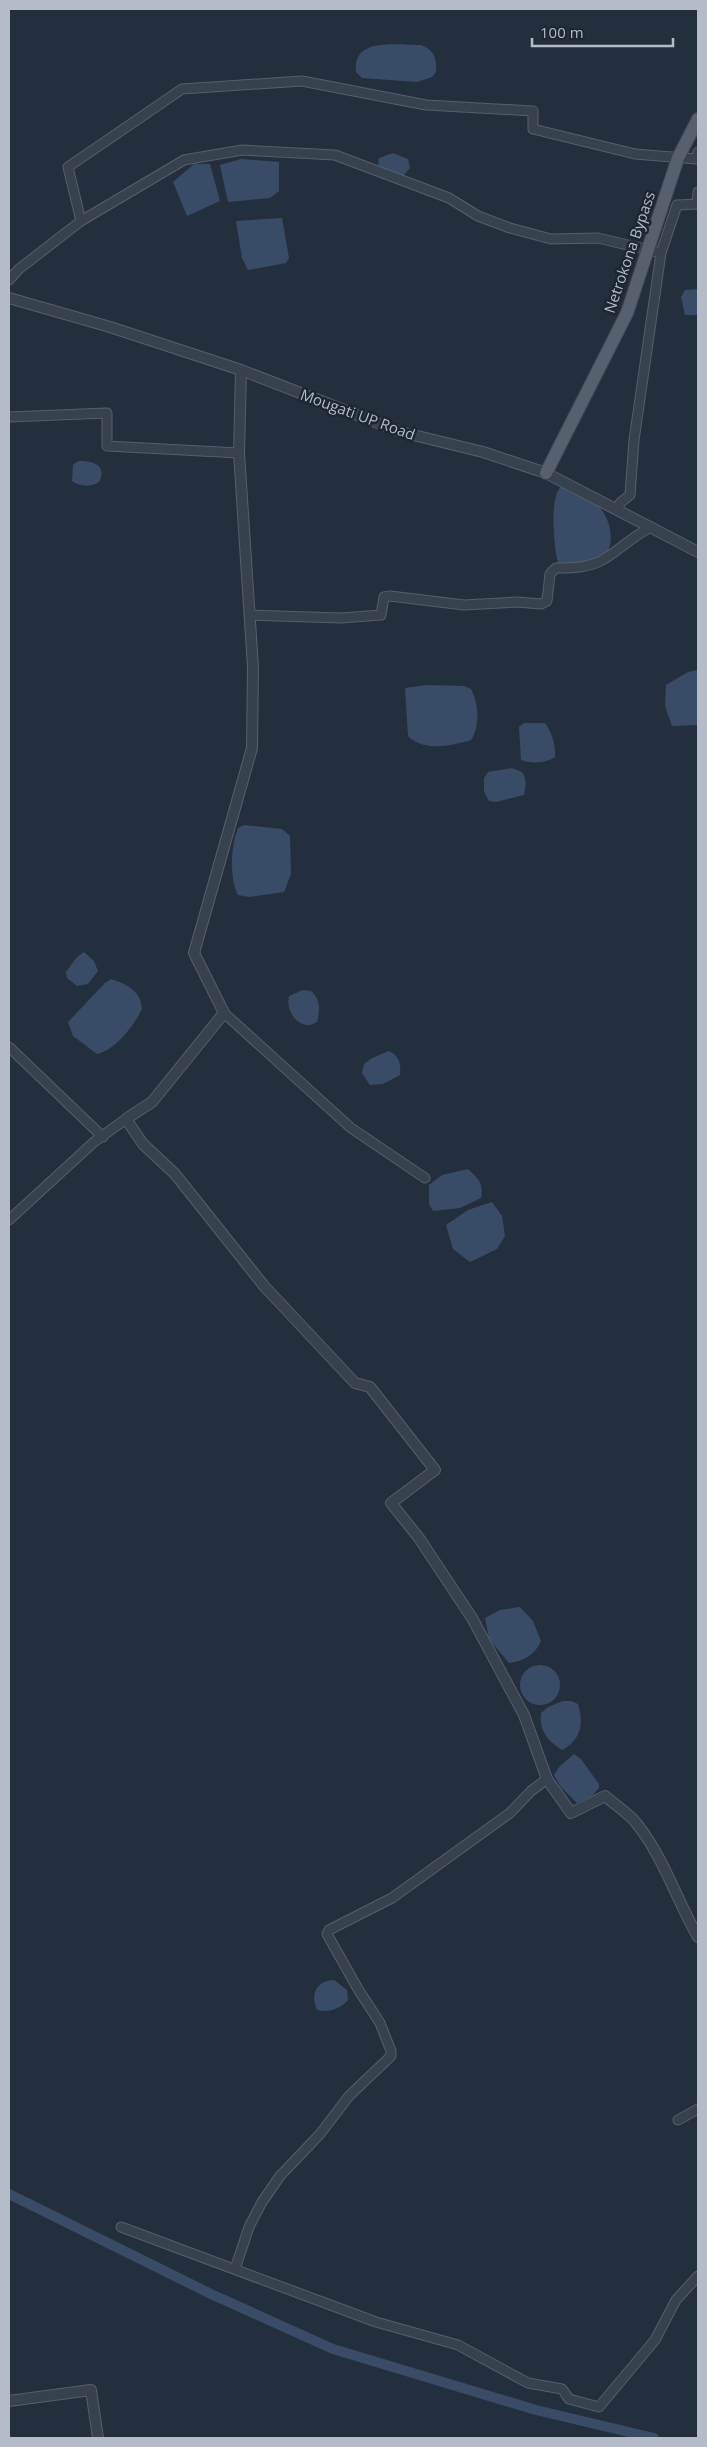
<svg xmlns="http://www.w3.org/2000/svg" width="707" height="2447" font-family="'Open Sans',sans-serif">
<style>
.water{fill:#394c67}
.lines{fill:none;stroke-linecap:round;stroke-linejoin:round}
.canal{stroke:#394c67;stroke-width:10}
.minor-casing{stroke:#565f6c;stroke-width:11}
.tertiary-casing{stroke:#565f6c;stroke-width:12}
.primary-casing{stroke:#414a57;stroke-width:14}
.minor{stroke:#38414e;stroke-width:9}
.tertiary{stroke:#38414e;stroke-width:10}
.primary{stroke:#56606e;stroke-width:12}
.labels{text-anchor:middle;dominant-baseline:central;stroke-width:5;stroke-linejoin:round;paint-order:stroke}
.street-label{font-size:15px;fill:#b4bcc9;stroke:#1d2633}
</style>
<rect width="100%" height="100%" fill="#242f3e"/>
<!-- water -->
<path class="water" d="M421,45C434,50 437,58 436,72L432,77L417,82L362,78L356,72C352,37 396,45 421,45Z
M393,153L408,159L410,168L403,176L383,170L378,165L379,158Z
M241,159L279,162V191L270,198L228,202L220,165Z
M194,164H210L220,201L187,216L173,182Z
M282,218L289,258L286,263L248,270L242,258L236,221Z
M698,289V315H685L681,297L685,290Z
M78,461C92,460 108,465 99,482C91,487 80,487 72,481L73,465Z
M561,487C572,494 585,496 596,504C611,515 619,551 598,561C589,565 573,564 563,565L558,563C554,548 549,497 561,487Z
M698,670V725L672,726L665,706L666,685L688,672Z
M427,685L464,686L471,689C479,704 480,726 471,740C452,746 423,752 408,736L405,688Z
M524,723H545C552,732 556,746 555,757C547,763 531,764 521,760L519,727Z
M512,768L522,772C527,780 526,785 524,795L496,802L489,801L484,792V778L488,772Z
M244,825L282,829L290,836L291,874L284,892L249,897L238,895C229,878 231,845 238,828Z
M84,952L94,961L98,971L88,984L77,986L67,978L66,972L77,957Z
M111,979C127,984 141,991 142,1009C134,1025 116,1050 97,1054L73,1036L68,1022L105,983Z
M303,990L311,991C321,1000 320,1010 317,1022C300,1033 285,1011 289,996Z
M389,1051C400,1056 401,1065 400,1075L383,1084L370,1085L362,1073L364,1064L372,1058Z
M468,1169C478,1178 484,1184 481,1198L460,1208L433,1211L429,1204V1185L442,1175Z
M492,1202L502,1216L505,1236L497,1249L470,1262L453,1249L446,1225L468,1210Z
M520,1607L533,1621L541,1641C535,1655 524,1661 509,1663L489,1639L485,1618L500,1610Z
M520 1685a20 20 0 1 1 40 0a20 20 0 1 1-40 0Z
M563,1701H571L578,1704C584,1724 581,1740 562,1750C547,1740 539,1731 541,1713L548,1707Z
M574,1754L581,1759L599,1784V1788L592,1796L577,1803L561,1787L554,1775L560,1766Z
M334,1980L347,1990L348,2000C340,2009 329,2013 317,2010C310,1994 316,1981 334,1980Z"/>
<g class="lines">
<!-- canal -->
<path class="canal" d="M9,2194L211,2294L333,2349L536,2410L654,2438"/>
<!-- minor casing -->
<g class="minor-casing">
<path id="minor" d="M81,221L68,167L182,89L302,81L426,105L533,111V129L635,154L696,159L698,152
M661,253L677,205L697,204L698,192
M9,280L19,269L81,221L184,160L242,150L335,155L449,198L478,216L510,228L551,239L598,238L661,253L634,440L630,495L620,503L618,509
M9,417L107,413V446L239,453
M250,615L341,618L381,615L384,597L390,596L464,605L517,602L541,604L547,601L550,574L556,568C610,570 610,549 651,527
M224,1013L351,1128L425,1178
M9,1047L103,1137
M9,1220L94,1142L126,1119
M678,2120L698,2109
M121,2227L376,2322L458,2345L528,2383L562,2389L569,2399L599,2407L655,2340L676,2300L698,2276
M235,2269L249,2227L262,2202L280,2176L320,2134L349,2096L391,2056V2051L380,2023L358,1989L327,1934L329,1930L392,1898L510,1813L531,1791L547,1779"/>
</g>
<!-- tertiary casing -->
<g class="tertiary-casing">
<path id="tertiary" d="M9,298L110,327L241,370L401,432L483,452L546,473L698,552
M241,370L239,453L253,667L252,748L194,953L224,1013L152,1102L126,1119L143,1144L175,1174L264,1286L355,1383L370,1387L435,1470L391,1503L419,1538L472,1618L524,1715L547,1779L571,1813L605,1796C615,1805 629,1813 637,1824C664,1858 677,1901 698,1937
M9,2401L91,2390L98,2438"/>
</g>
<!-- primary casing -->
<g class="primary-casing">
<path id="primary" d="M546,473L627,313L678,158L698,119"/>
</g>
<!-- minor -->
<use href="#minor" class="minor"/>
<!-- tertiary -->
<use href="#tertiary" class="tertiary"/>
<!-- primary -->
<use href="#primary" class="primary"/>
</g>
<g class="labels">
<!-- street labels -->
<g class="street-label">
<text transform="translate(629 252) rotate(-71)">Netrokona Bypass</text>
<text transform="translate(358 414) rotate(20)">Mougati UP Road</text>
</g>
</g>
<!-- border -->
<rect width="707" height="2447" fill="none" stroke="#b4bcc9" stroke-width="20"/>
<!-- scale -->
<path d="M532 38v8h141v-8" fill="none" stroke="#b4bcc9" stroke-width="2.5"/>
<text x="540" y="38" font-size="15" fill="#b4bcc9" stroke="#1d2633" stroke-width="4" paint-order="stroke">100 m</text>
</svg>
